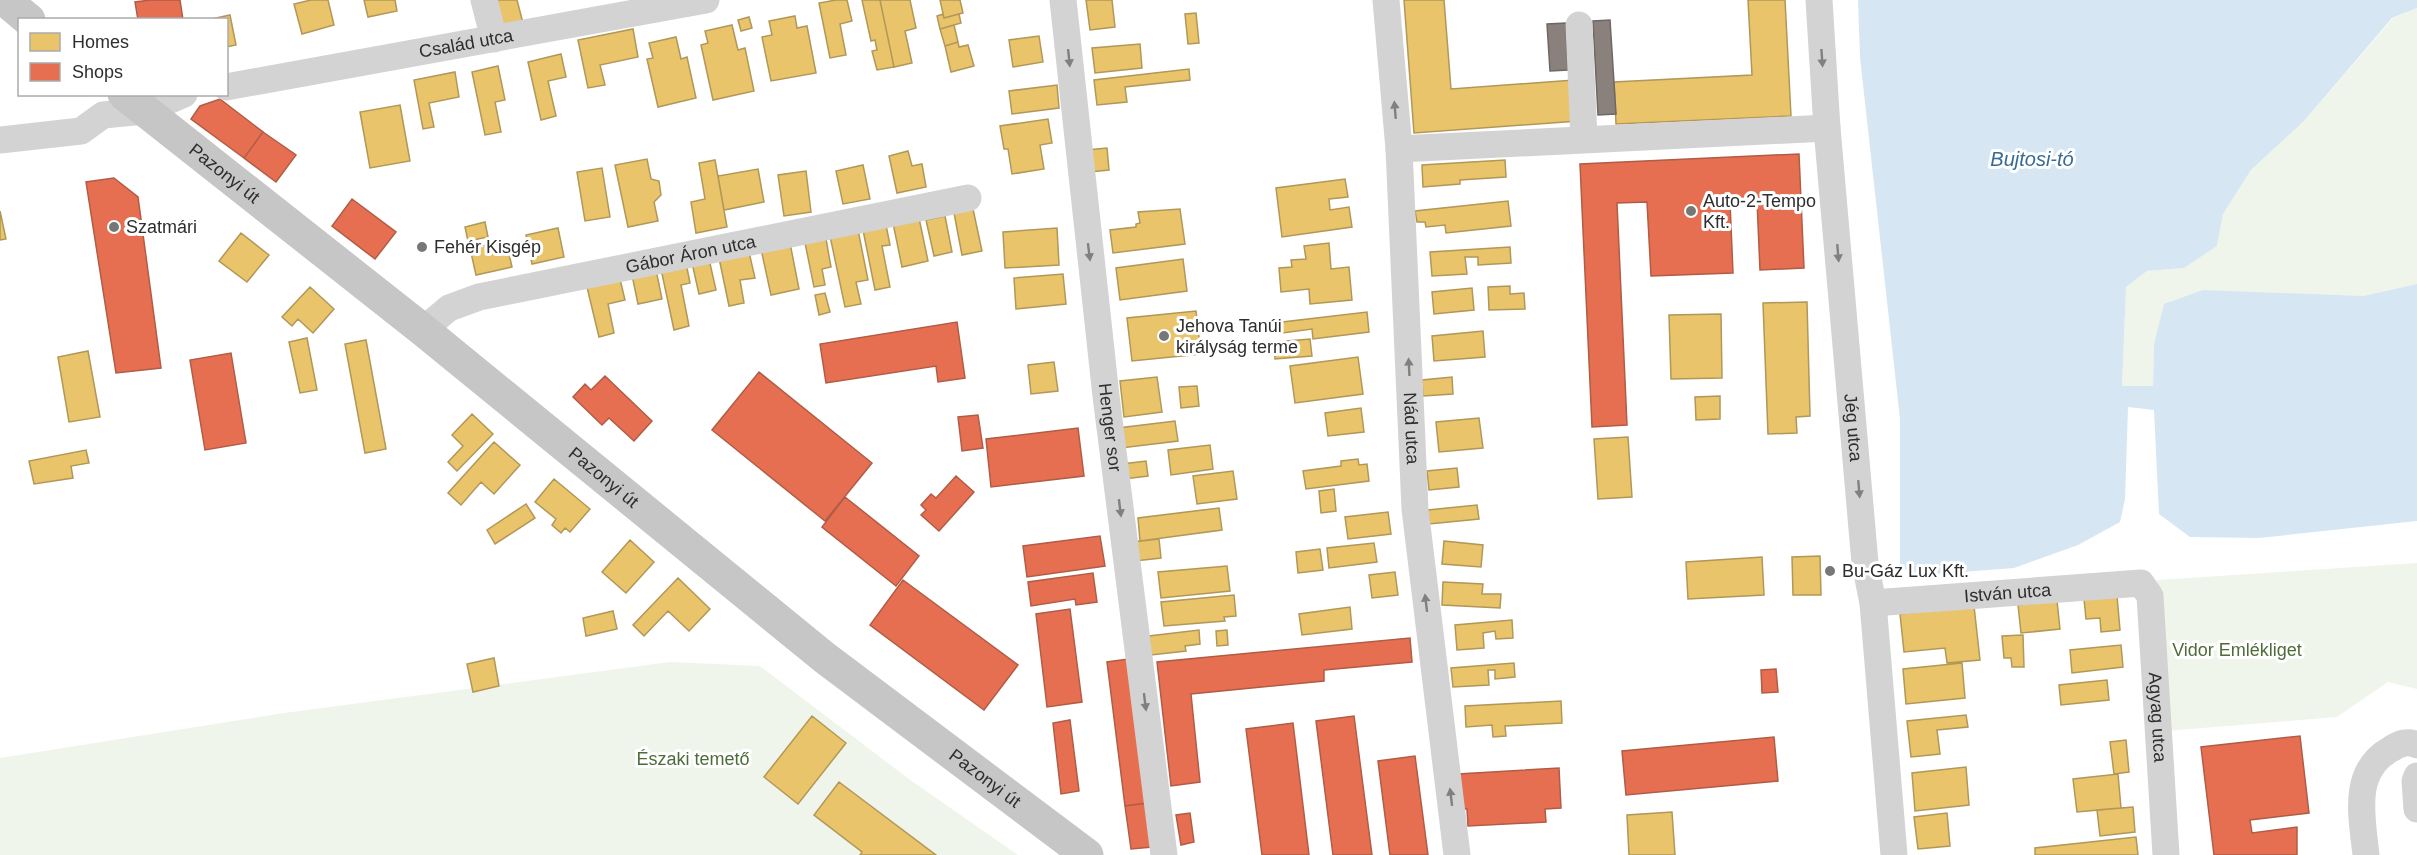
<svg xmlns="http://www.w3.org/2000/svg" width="2417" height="855" font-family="Arial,sans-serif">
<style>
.green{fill:#f0f5eb}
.water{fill:#d6e6f3}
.homes{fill:#e9c46a;stroke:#b19758;stroke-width:1.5}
.shops{fill:#e76f51;stroke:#b05c46;stroke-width:1.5}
.industry{fill:#8a817c;stroke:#6e6865;stroke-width:1.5}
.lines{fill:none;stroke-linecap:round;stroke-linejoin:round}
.minor{stroke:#d3d3d3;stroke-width:27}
.major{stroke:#c6c6c6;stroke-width:33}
.oneway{fill:#808080}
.poi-dot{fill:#777;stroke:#fff;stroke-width:2}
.labels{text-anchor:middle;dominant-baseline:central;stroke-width:6;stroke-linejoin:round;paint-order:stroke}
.street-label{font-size:18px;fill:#2e2e2e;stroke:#fff}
.poi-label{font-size:18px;fill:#2e2e2e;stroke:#fff;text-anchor:start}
.park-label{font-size:18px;fill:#4d6c38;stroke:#fff}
.water-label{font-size:20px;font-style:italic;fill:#376b95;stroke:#fff}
</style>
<rect width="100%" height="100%" fill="#fff"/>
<!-- green -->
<path class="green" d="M2417,8V284L2363,296L2285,294L2154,344L2153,386H2122L2126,287L2147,271L2184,268L2217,246L2223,214L2251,170L2304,121L2393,18Z
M2417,563V689L2388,682L2337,717L2166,731L2157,580Z
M670,662L760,666L909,779L1018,855H0V758L284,713Z"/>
<!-- water -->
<path class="water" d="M1858,0H2417V8L2392,18L2304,121L2251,170L2223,214L2217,246L2184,268L2147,271L2126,287L2122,386H2153L2154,344L2164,304L2203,290L2363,296L2417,284V521L2259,538L2190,537L2159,514L2154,410L2128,407L2125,499L2120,522L2078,545L2014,568L1911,576L1900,563V419L1860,57Z"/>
<!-- homes -->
<path class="homes" d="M311,0H328L334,25L302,34L294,4Z
M364,0H395L397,11L368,17Z
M495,0H517L523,23L502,29Z
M836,0H847L852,21L840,24L846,55L830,58L819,3Z
M862,0H880L894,67L877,70L872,51L877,50L875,40L871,41Z
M880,0H910L916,28L905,31L912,63L894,67Z
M940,0H960L963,13L944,18Z
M1086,0H1112L1115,27L1090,30Z
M1404,0H1444L1451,89L1574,80L1578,121L1414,133Z
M1748,0H1785L1791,116L1616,124L1614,82L1752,75Z
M1196,13L1199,43L1188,44L1185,14Z
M943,14L944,18L959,14L961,23L940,29L937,16Z
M230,15L236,45L226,47V20H207Z
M795,16L797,28L807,26L816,73L771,81L762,37L772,35L769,21Z
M749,17L752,28L741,31L738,20Z
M732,25L738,50L745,48L754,91L713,100L701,45L708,43L705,31Z
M954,25L958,42L945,46L940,29Z
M633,29L638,57L600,65L605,85L588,88L578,40Z
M1039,36L1043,62L1013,67L1009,40Z
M676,37L681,59L687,57L696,98L658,107L647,59L653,58L649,43Z
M958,42L959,47L968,45L974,66L951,72L945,46Z
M1140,44L1142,68L1095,73L1092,48Z
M561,54L566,77L548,81L556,116L541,120L528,62Z
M498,66L505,100L495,102L501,132L485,135L472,72Z
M1189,69L1190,80L1125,87L1127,102L1097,105L1094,80Z
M455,72L459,97L429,103L434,127L423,129L414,80Z
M1057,85L1059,108L1012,114L1009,91Z
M400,105L410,161L370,168L360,112Z
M1048,119L1052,143L1040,145L1044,169L1012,174L1008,149H1004L1000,126Z
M1107,148L1109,170L1090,172L1087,150Z
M908,151L912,166L922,164L926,187L897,193L889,156Z
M647,159L651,179L659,181L661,195L654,202L658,221L628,227L615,165Z
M715,160L727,227L696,233L691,202L705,199L699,163Z
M1505,160L1506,177L1460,180V184L1423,187L1422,165Z
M863,165L870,199L843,204L836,171Z
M602,168L610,217L585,221L577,172Z
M758,169L764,202L724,210L718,176Z
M806,171L811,212L784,216L778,175Z
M1345,179L1348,197L1329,199L1330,210L1349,207L1352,227L1282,237L1276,188Z
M1508,201L1511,226L1446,233L1445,225L1426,227L1425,222H1417L1415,211Z
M973,209L982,251L962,255L954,213Z
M1180,209L1185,244L1113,253L1110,230L1136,227V224L1140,223L1138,212Z
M0,211L6,239L0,240Z
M945,216L952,252L934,256L926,220Z
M919,218L928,261L902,267L893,223Z
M485,222L488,237L468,241L465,227Z
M886,225L890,245L882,246L890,287L875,290L863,230Z
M558,228L564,257L532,264L526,235Z
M1057,228L1059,265L1005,268L1003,232Z
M858,230L868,280L856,282L861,304L845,307L830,236Z
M241,233L269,255L247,282L219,261Z
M826,239L831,267L822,269L825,285L814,287L805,243Z
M506,241L512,267L476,275L470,248Z
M790,243L799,289L771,295L761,249Z
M1329,243L1331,269L1349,267L1352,300L1310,304L1309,289L1281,292L1279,268L1292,267L1291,260L1306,259L1304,246Z
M1510,247L1511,263L1478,265V257H1465L1467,274L1432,276L1430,252Z
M749,252L755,278L740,280L744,303L729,306L719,258Z
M709,259L716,290L699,294L692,263Z
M1183,259L1187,291L1120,300L1116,268Z
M686,263L690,283L681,285L689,326L674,330L661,269Z
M656,270L662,299L638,304L632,275Z
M1063,274L1066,304L1016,309L1014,278Z
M619,275L625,300L608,304L614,333L599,337L586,283Z
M1510,286V294L1524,293L1525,309L1489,310L1488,287Z
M310,287L334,309L313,333L298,319L292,326L282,317Z
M1472,288L1474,310L1434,314L1432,292Z
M825,293L830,312L819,315L815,295Z
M1807,302L1810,416L1796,417L1797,433L1768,434L1763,303Z
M1196,311L1201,354L1132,361L1127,318Z
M1367,312L1369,332L1313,339L1312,329L1275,334L1274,323Z
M1721,314L1722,378L1671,379L1669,315Z
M1483,331L1485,357L1434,361L1432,336Z
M307,338L317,390L300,393L289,342Z
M1310,339L1312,356L1275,359L1274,342Z
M366,340L386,449L365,453L345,344Z
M88,351L100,417L69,422L58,357Z
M1358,357L1363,394L1295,403L1290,366Z
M1054,362L1058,391L1031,394L1028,365Z
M1157,377L1162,412L1124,417L1120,381Z
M1452,377L1453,394L1423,396L1422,380Z
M1197,386L1199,406L1181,408L1179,387Z
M1720,396V419L1696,420L1695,397Z
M1361,408L1364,432L1328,436L1325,413Z
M472,414L493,434L457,471L448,462L463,446L452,435Z
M1479,418L1483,448L1439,452L1436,422Z
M1175,421L1178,441L1121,448L1118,428Z
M1628,437L1632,497L1598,499L1594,439Z
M494,442L520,465L494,494L481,482L461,505L448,493Z
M1210,445L1213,469L1171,475L1168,450Z
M86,450L89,463L71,466L73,478L34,484L29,461Z
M1358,459L1359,465L1367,464L1369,481L1306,489L1303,471L1341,466V461Z
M1146,461L1148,476L1124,479L1122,464Z
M1457,468L1459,487L1429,490L1427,471Z
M1233,471L1237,499L1197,504L1193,476Z
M554,479L590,509L570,532L565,528L561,533L552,525L556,519L535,502Z
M1334,489L1336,511L1321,513L1319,491Z
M526,504L535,518L495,544L487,530Z
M1477,505L1479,519L1429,524L1428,510Z
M1219,508L1222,530L1140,541L1138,518Z
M1388,512L1391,534L1348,539L1345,517Z
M1159,539L1161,558L1135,561L1132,542Z
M630,540L654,562L626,593L602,572Z
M1444,541L1483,545L1481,567L1442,564Z
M1374,543L1377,562L1329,568L1327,548Z
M1320,549L1323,570L1298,573L1296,552Z
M1820,556L1821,595H1793L1792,557Z
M1762,557L1764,595L1688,599L1686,562Z
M1227,566L1230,591L1161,598L1158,572Z
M1395,572L1398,595L1372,598L1369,575Z
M678,578L710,609L689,631L668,611L644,636L633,625Z
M1443,582L1483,584L1482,594H1501L1500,608L1442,605Z
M1234,595L1236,616L1224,617L1225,621L1164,626L1161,602Z
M2117,596L2120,630L2101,632L2100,618L2086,619L2084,599Z
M2057,601L2060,629L2021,633L2018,605Z
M1974,606L1980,660L1947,663L1945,648L1904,652L1900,614Z
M1350,607L1352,629L1302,635L1299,614Z
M613,611L617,629L586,636L583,618Z
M1512,620L1513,638L1496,639L1495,631L1483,633L1484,648L1457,650L1455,625Z
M1199,630L1200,644L1185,646L1186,651L1151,655L1149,636Z
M1227,630L1228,645L1217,646L1216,631Z
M2023,635L2024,667H2012L2011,658H2004L2002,636Z
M2121,645L2123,667L2072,673L2070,650Z
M494,658L499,686L473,692L467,664Z
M1514,663L1515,677L1495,679V670H1488L1489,685L1453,687L1451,668Z
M1962,663L1965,698L1906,704L1903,669Z
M2107,680L2109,700L2061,705L2059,685Z
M1561,701L1562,723L1505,726L1506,736L1493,737L1492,725L1466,727L1465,706Z
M1966,715L1968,727L1937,730L1940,754L1911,757L1907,721Z
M812,716L846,743L798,804L764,777Z
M2126,740L2129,772L2114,774L2110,742Z
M1966,767L1969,805L1915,811L1912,773Z
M2118,774L2121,808L2077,812L2073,779Z
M839,782L936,855H860L862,852L814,815Z
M2133,807L2135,832L2100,836L2097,810Z
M1672,812L1675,855H1629L1627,815Z
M1947,813L1950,846L1918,849L1914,817Z
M2136,837L2138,855H2035V848Z"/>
<!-- shops -->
<path class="shops" d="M150,0H180L183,20H138L135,2Z
M220,99L263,132L244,158L191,119L200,106Z
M263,132L296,155L276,182L244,158Z
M1799,154L1804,268L1760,270L1757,201L1730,202L1733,273L1651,276L1647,202L1617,203L1627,425L1592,427L1580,164Z
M114,178L138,197L161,368L116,373L86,182Z
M352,199L396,232L375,259L332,226Z
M957,322L965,378L938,382L936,366L826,383L820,344Z
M231,353L246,443L205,450L190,360Z
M759,372L872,463L825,521L712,430Z
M605,376L652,421L634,441L609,418L602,425L573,397L585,384L591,390Z
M978,415L983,448L962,451L958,417Z
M1078,428L1084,476L991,487L986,439Z
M956,476L974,492L939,531L921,515L926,510L921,505L931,494L936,498Z
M845,497L919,556L896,586L822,527Z
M1100,536L1105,566L1027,577L1023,546Z
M1093,573L1097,602L1076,605L1075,599L1031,606L1028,582Z
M903,580L1018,665L984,710L870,625Z
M1070,609L1082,702L1047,707L1036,614Z
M1410,638L1412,662L1324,670V681L1191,694L1200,782L1171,786L1157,662Z
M1128,659L1147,803L1125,806L1107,662Z
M1776,669L1778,692L1762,693L1761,670Z
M1354,716L1372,855H1333L1316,721Z
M1070,720L1079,791L1061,794L1053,723Z
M1293,723L1309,855H1262L1246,729Z
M2300,736L2309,813L2250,820L2252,833L2297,827V855H2214L2201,747Z
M1774,737L1778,781L1626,795L1622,751Z
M1415,756L1428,855H1390L1378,761Z
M1559,768L1561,808L1545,809L1546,822L1468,826L1467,809H1460L1458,774Z
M1147,803L1152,847L1131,849L1125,806Z
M1190,813L1194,842L1181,845L1176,815Z"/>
<!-- industry -->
<path class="industry" d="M1610,20L1616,114L1598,115L1593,21Z
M1566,23L1568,70L1550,71L1547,24Z"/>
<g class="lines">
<!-- minor -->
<g class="minor">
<path d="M484,0L494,39"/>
<path id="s1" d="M1063,0L1106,396L1164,855"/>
<path id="s2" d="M1386,0L1399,149L1415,509L1457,855"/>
<path id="s3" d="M1819,0L1827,128L1865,563L1873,603L1894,855"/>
<path d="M1579,25L1584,139"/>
<path id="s4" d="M226,87L706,0"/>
<path d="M0,140L81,131L103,115L145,111L184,94"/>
<path d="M1399,149L1827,128"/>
<path id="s5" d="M423,330L449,308L479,297L968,198"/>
<path id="s6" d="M1873,603L2141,583L2150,596L2166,855"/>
<path d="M2417,776L2415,781L2417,809"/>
<path d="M2366,855C2362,817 2351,771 2391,749C2399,744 2407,740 2417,745"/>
</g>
<!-- major -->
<g class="major">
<path d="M5,0L29,20"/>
<path id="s7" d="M124,94L423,330L825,658L1087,855"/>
</g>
</g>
<!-- one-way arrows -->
<defs><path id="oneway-solid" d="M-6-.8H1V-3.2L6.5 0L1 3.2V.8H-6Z" transform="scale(1.5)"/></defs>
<g class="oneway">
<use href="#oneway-solid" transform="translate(1069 58) rotate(84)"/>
<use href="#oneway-solid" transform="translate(1822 58) rotate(86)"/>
<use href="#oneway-solid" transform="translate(1395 110) rotate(-95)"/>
<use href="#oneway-solid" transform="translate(1089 252) rotate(83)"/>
<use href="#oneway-solid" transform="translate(1838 253) rotate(85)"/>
<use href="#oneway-solid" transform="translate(1409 367) rotate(-93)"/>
<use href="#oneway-solid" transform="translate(1859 489) rotate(85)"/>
<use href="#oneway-solid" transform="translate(1120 508) rotate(83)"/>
<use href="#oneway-solid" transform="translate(1426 603) rotate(-97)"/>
<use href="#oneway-solid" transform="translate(1145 702) rotate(83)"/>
<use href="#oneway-solid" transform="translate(1451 797) rotate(-97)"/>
</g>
<!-- markers -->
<g class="poi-dot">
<circle cx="1691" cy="211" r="6"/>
<circle cx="114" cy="227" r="6"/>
<circle cx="422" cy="247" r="6"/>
<circle cx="1164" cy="336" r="6"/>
<circle cx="1830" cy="571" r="6"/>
</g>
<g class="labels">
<!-- street labels -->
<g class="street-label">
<text stroke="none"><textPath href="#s4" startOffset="244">Család utca</textPath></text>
<text stroke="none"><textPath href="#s7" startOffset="128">Pazonyi út</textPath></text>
<text stroke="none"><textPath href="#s5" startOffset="282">Gábor Áron utca</textPath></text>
<text stroke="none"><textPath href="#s1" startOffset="430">Henger sor</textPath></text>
<text stroke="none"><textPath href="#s2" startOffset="429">Nád utca</textPath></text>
<text stroke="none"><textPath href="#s3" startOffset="429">Jég utca</textPath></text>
<text stroke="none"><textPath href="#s7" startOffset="614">Pazonyi út</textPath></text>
<text stroke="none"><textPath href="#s6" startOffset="135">István utca</textPath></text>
<text stroke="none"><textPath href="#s6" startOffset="406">Agyag utca</textPath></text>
<text stroke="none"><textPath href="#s7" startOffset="1100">Pazonyi út</textPath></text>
</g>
<!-- poi labels -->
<g class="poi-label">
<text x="1703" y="201">Auto-2-Tempo<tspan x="1703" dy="21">Kft.</tspan></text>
<text x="126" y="227">Szatmári</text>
<text x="434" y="247">Fehér Kisgép</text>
<text x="1176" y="326">Jehova Tanúi<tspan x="1176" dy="21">királyság terme</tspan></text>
<text x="1842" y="571">Bu-Gáz Lux Kft.</text>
</g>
<!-- park labels -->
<g class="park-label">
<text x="2237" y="650">Vidor Emlékliget</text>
<text x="693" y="759">Északi temető</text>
</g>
<!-- water labels -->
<g class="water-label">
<text x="2032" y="159">Bujtosi-tó</text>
</g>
</g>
<!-- legend -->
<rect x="18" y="18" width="210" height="78" fill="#ffffff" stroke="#ababab" stroke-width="1.5"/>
<rect x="30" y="33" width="30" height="18" fill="#e9c46a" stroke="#ababab" stroke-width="1.5"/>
<text x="72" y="48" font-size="18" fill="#2e2e2e">Homes</text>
<rect x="30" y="63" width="30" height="18" fill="#e76f51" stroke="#ababab" stroke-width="1.5"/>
<text x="72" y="78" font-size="18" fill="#2e2e2e">Shops</text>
</svg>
